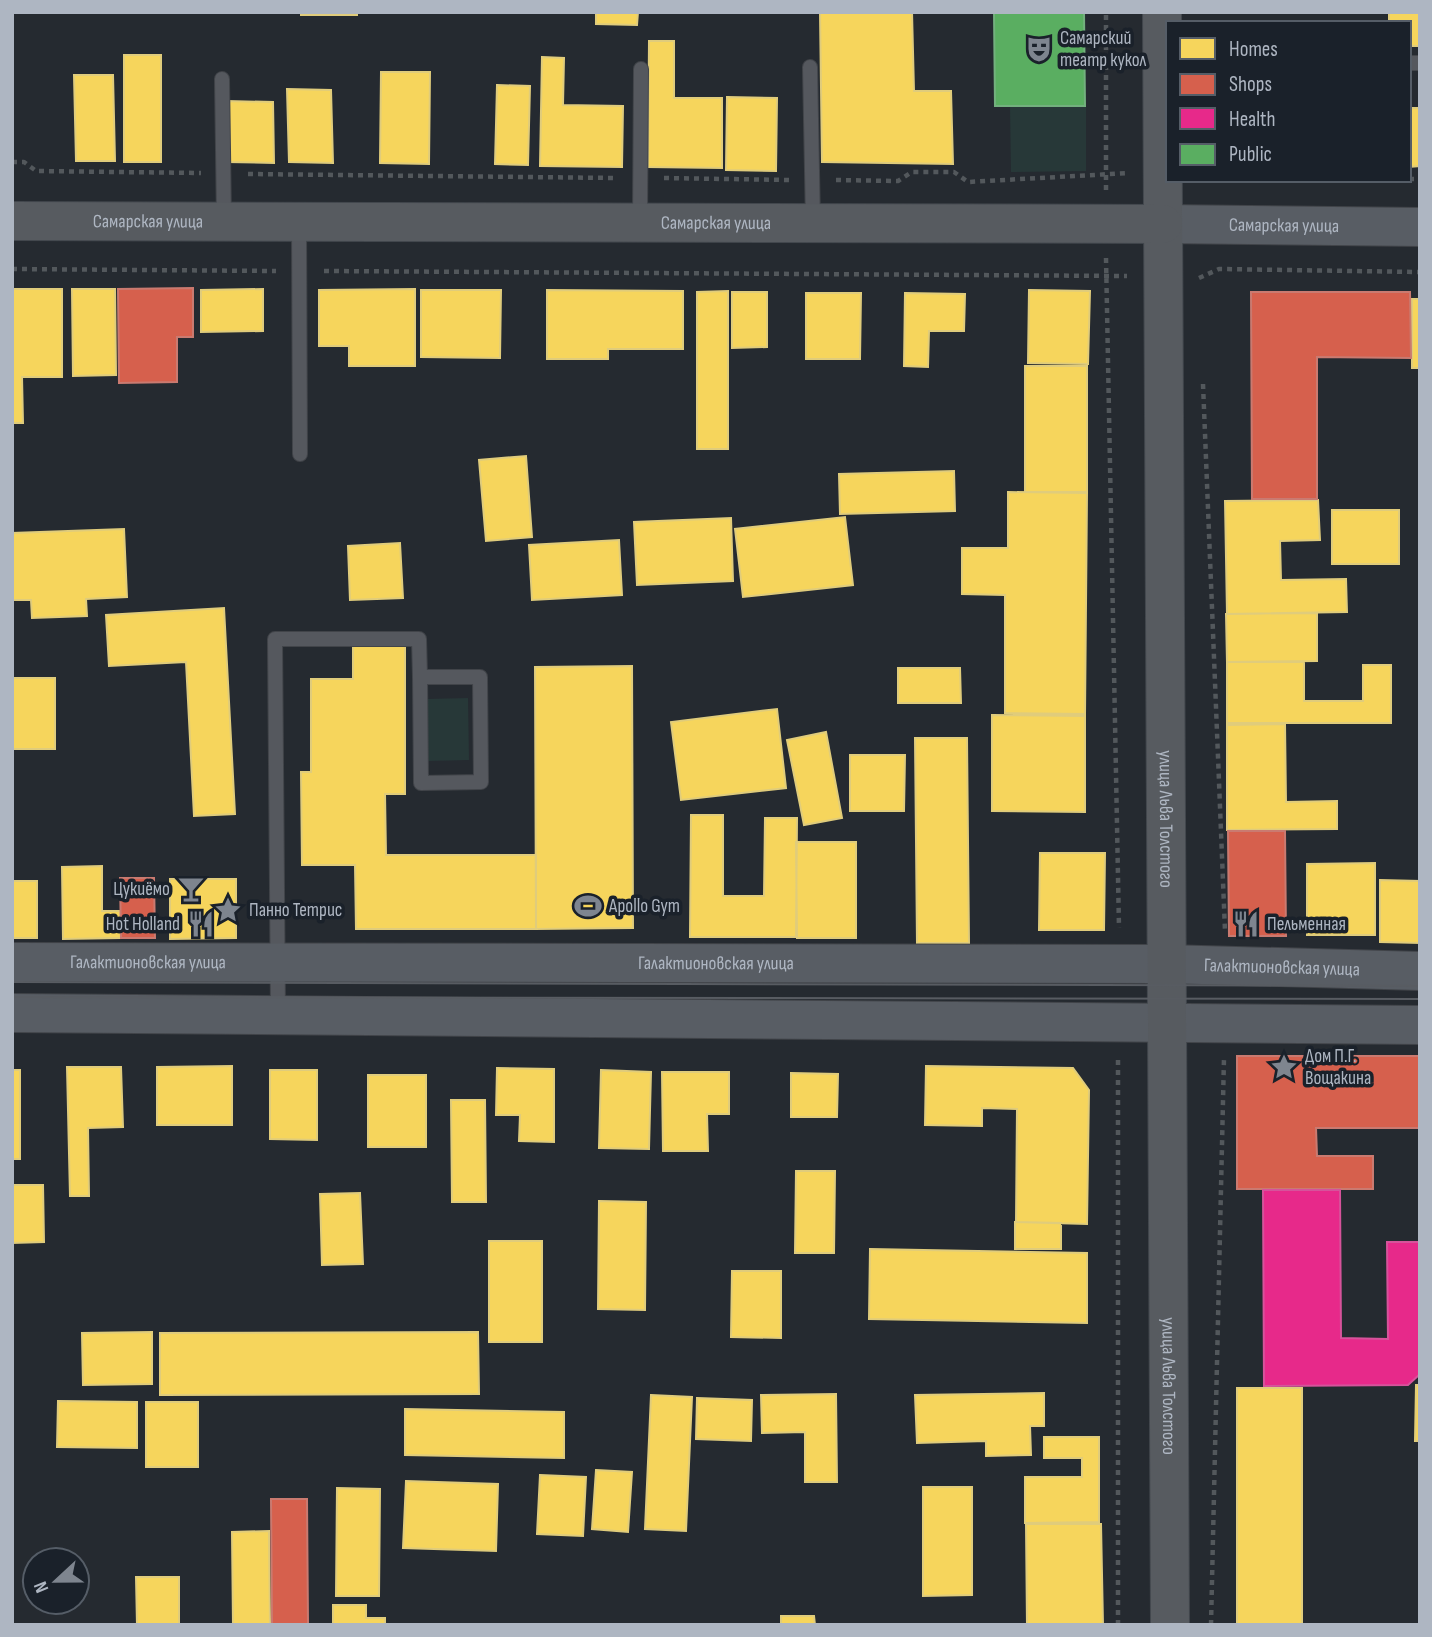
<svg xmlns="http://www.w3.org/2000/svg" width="1432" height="1637" font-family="'Sofia Sans Condensed',sans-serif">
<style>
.green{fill:#273838}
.homes{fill:#f6d55c;stroke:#e0cc7b;stroke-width:2}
.shops{fill:#d6604d;stroke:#ca7a70;stroke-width:2}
.health{fill:#e7298a;stroke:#d6539b;stroke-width:2}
.public{fill:#5aae61;stroke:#73b07e;stroke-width:2}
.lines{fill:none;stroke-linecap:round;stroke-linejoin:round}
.service-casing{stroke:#414449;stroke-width:16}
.secondary-casing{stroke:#414449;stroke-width:40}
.primary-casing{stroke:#42474d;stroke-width:40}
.path{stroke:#53585c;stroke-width:4.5;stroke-dasharray:5 5;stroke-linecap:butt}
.service{stroke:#55585e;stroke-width:14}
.secondary{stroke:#585d64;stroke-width:38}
.primary{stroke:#575b60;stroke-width:38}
.tram{stroke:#585c62;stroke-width:2}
.labels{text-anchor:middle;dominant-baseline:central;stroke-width:7;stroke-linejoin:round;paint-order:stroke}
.poi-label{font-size:19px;fill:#aeb6c2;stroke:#1a212a;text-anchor:start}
.street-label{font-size:19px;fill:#aeb6c2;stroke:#1a212a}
</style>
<rect width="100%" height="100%" fill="#252a30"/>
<!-- green -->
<path class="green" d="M1010,106H1086V171L1011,172Z
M468,698L469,760L428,761L427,699Z"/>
<!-- homes -->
<path class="homes" d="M301,12H357V15H301Z
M596,12H638L637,25L596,24Z
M820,12H912L914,91H951L953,164L822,162Z
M1389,12H1420V46H1409V23H1389Z
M649,41H674V98H722V168L648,167Z
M124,55H161V162H124Z
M542,57L564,58L563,105L623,106L622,167L540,166Z
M381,72H430L429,164L380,163Z
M74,75H113L115,161H76Z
M497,85L530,86L528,165L495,164Z
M287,89L331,90L333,163L289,162Z
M727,97L777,98L776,171L726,170Z
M226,101L273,102L274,163L227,162Z
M1409,108H1420V166L1409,167Z
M12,289H62V377H22L23,423H12Z
M72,289H115L116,375L73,376Z
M263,289V331L201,332V290Z
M415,289V366H349V346H319V290Z
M421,290H501L500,358L421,357Z
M547,290L683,291V349H608V359H547Z
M1029,290L1090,291L1088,364L1028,363Z
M728,291V449H697V292Z
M732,292H767V347L732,348Z
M806,293H861L860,359H806Z
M905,293L965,294L964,331H929L928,367L904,366Z
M1412,299H1420V368H1412Z
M1025,366H1087V492H1025Z
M526,456L532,537L486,541L479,460Z
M954,471L955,511L840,514L839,474Z
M1008,492L1087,493L1085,714L1005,713V595L962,594V548H1008Z
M1318,500L1320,540L1280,541L1281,580L1346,579L1347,612L1227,614L1225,501Z
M1332,510H1399V564H1332Z
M845,517L853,585L743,597L735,529Z
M731,518L733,581L637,585L634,522Z
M124,529L127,597L86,599L87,616L32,618L31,600H12V533Z
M619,540L622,595L532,600L529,545Z
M400,543L403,598L350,600L348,546Z
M224,608L235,814L194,816L186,662L109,666L106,615Z
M1317,613V661L1227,662L1226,614Z
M353,640H405V794H385L386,855H536V929H356L355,865H302L301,772H311V679H353Z
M1227,662H1304V701H1363V665H1391V723H1227Z
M632,666L633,928L536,929L535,667Z
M898,668H960L961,703H898Z
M12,678H55V749H12Z
M777,709L786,788L681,800L671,722Z
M992,715L1085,716V812L992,811Z
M1285,724L1286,802L1337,801V829L1227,830V725Z
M826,732L842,818L804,825L787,740Z
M915,738H967L969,943H917Z
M850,755H905L904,811H850Z
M691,815H723V896H764L765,818H797L796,937H690Z
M796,842H856V938H797Z
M1040,853H1105L1104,930H1039Z
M1375,863V935H1307V864Z
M102,866V911H120L121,938L63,939L62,867Z
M170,879H236V938L170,939Z
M1380,880L1420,881V943L1380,942Z
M12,881H37V938H12Z
M232,1066V1125H157V1067Z
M926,1066L1073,1068L1089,1090L1087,1224L1016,1222L1017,1109L982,1108V1126L925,1125Z
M67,1067H121L123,1127L88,1128L89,1196H70Z
M497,1068L554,1069V1142L519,1141L520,1115H496Z
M12,1070H20V1159H12Z
M270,1070H317V1140L270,1139Z
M601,1070L651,1072L649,1149L599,1148Z
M662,1072H729V1114H707L708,1151H663Z
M791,1073L838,1074L837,1117H791Z
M368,1075H426V1147H368Z
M451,1100H485L486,1202H452Z
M796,1171H835L834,1253H795Z
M12,1185H43L44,1242L12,1243Z
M360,1193L363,1264L322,1265L320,1194Z
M599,1201L646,1202L645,1310L598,1309Z
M1015,1222L1061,1223V1249H1015Z
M489,1241H542V1342H489Z
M870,1249L1087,1253V1323L869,1319Z
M732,1271H781V1338L731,1337Z
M152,1332V1384L83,1385L82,1333Z
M478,1332L479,1394L160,1395V1333Z
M1416,1385H1420V1441H1415Z
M1237,1388H1302V1625H1237Z
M1044,1393V1426H1030L1031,1455L986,1456V1441L917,1443L915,1395Z
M836,1394L837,1482H805V1432L762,1433L761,1395Z
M651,1395L692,1397L686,1531L645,1529Z
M697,1398L752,1400L751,1441L696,1439Z
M58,1401L137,1402V1448L57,1447Z
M146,1402H198V1467H146Z
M405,1409L564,1412V1458L405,1455Z
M1044,1437H1099V1522L1025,1523V1477H1082V1458H1044Z
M596,1470L632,1472L628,1532L592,1529Z
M540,1475L586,1477L583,1536L537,1534Z
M406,1481L498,1484L496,1551L403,1548Z
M923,1487H972V1595L923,1596Z
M337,1488L380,1489L379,1596H336Z
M1026,1524H1101L1103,1625H1027Z
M269,1531L270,1625H233L232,1532Z
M136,1577H179V1625H137Z
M333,1605H366V1618H385V1625H333Z
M781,1616H814L815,1625H781Z"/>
<!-- shops -->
<path class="shops" d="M193,288V337H177V382L119,383L118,289Z
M1251,292H1410L1411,358L1317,357V499H1252Z
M1228,831H1285L1286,936H1229Z
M120,878H154L155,938H121Z
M1237,1056H1420V1128H1316L1317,1156H1373V1189H1237Z
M271,1499H307L308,1625H272Z"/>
<!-- health -->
<path class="health" d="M1263,1190H1340L1341,1338L1388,1339L1387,1242H1420V1374L1408,1385L1264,1386Z"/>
<!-- public -->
<path class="public" d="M994,12H1084L1085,106H995Z"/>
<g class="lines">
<!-- service casing -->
<g class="service-casing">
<path id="service" d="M1409,63H1420
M810,67L813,223
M222,79L224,221
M640,221L641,69
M299,224L300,454
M420,677H480L481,782L421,783Z
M278,1014L275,639H419L420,677"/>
</g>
<!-- secondary casing -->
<g class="secondary-casing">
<g id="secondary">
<path id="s1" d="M1163,224L1420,227"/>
<path id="s2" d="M12,962L1166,964L1420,971"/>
<path d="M12,1013L1420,1025"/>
</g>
</g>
<!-- primary casing -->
<g class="primary-casing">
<g id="primary">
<path id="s3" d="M1162,12L1170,1625"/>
<path id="s4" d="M12,221L1163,224"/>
</g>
</g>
<!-- path -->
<path class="path" d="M12,162H24L36,171L201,173
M248,174L617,178
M664,178L789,180
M1409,179H1420
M836,180L898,181L912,172H954L968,182L1129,173
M1106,190V12
M1106,258L1119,928
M12,269L276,271
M324,271L1127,276
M1199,278L1219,269L1420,272
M1203,384L1225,931
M1118,1625V1059
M1211,1625L1224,1058"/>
<!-- service -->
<use href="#service" class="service"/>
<!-- secondary -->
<use href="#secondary" class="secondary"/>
<!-- primary -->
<use href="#primary" class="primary"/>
<!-- tram -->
<path class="tram" d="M12,982L1420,986
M12,997L1420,999"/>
</g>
<!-- icons -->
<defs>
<g id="theatre-bare" transform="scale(2.1)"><path d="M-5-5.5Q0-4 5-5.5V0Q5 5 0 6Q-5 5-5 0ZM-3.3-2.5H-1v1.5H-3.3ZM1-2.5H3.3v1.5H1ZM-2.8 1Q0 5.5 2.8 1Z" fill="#7e858f" stroke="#1a212a" stroke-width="2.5" paint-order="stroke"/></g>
<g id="bar-bare" transform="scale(2.1)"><path d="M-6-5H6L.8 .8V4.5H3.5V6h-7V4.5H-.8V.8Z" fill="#7e858f" stroke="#1a212a" stroke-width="2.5" paint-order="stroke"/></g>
<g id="stadium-bare" transform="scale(2.1)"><path d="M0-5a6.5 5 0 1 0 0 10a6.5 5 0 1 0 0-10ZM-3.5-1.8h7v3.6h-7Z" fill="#7e858f" stroke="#1a212a" stroke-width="2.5" paint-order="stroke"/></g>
<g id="sight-bare" transform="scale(2.1)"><path d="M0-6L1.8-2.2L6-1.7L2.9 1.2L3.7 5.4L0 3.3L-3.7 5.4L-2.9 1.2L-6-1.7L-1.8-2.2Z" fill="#7e858f" stroke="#1a212a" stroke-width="2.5" paint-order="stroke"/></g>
<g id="restaurant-bare" transform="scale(2.1)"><path d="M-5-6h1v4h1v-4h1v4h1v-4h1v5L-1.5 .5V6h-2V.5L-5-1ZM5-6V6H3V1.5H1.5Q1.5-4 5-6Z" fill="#7e858f" stroke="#1a212a" stroke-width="2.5" paint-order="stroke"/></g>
</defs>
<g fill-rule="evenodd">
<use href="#theatre-bare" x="1039" y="49"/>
<use href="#bar-bare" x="191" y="889"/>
<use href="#stadium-bare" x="588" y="906"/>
<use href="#sight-bare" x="228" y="910"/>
<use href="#restaurant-bare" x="201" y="924"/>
<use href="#restaurant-bare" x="1246" y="924"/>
<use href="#sight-bare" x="1284" y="1067"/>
</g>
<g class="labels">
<!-- poi labels -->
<g class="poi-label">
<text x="1060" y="38">Самарский<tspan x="1060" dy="22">театр кукол</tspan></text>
<text x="170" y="889" text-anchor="end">Цукиёмо</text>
<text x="609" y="906">Apollo Gym</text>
<text x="249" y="910">Панно Тетрис</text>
<text x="180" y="924" text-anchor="end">Hot Holland</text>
<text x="1267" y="924">Пельменная</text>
<text x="1305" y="1056">Дом П.Г.<tspan x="1305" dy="22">Вощакина</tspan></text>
</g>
<!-- street labels -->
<g class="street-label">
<text stroke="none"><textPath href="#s4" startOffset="136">Самарская улица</textPath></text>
<text stroke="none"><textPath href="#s4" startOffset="704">Самарская улица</textPath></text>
<text stroke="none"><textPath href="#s1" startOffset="121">Самарская улица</textPath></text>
<text stroke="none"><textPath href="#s3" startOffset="807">улица Льва Толстого</textPath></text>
<text stroke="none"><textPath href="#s2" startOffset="136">Галактионовская улица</textPath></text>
<text stroke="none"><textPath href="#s2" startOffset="704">Галактионовская улица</textPath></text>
<text stroke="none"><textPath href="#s2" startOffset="1270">Галактионовская улица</textPath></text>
<text stroke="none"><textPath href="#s3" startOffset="1374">улица Льва Толстого</textPath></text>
</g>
</g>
<!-- border -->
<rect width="1432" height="1637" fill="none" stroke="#aeb6c2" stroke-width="28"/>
<!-- legend -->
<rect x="1166" y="21" width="245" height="161" fill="#1a212a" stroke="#555d67" stroke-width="2"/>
<rect x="1180" y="38" width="35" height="21" fill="#f6d55c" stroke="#555d67" stroke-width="2"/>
<text x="1229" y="56" font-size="21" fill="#aeb6c2">Homes</text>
<rect x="1180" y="74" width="35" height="21" fill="#d6604d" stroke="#555d67" stroke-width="2"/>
<text x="1229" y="91" font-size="21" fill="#aeb6c2">Shops</text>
<rect x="1180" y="108" width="35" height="21" fill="#e7298a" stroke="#555d67" stroke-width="2"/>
<text x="1229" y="126" font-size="21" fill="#aeb6c2">Health</text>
<rect x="1180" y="144" width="35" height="21" fill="#5aae61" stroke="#555d67" stroke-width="2"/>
<text x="1229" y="161" font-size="21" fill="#aeb6c2">Public</text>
<!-- north arrow -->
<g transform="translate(56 1581) rotate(248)"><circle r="33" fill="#1a212a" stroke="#555d67" stroke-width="2"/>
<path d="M0-5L12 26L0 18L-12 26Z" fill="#7e858f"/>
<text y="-10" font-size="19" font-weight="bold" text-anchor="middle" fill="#aeb6c2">N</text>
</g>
</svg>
